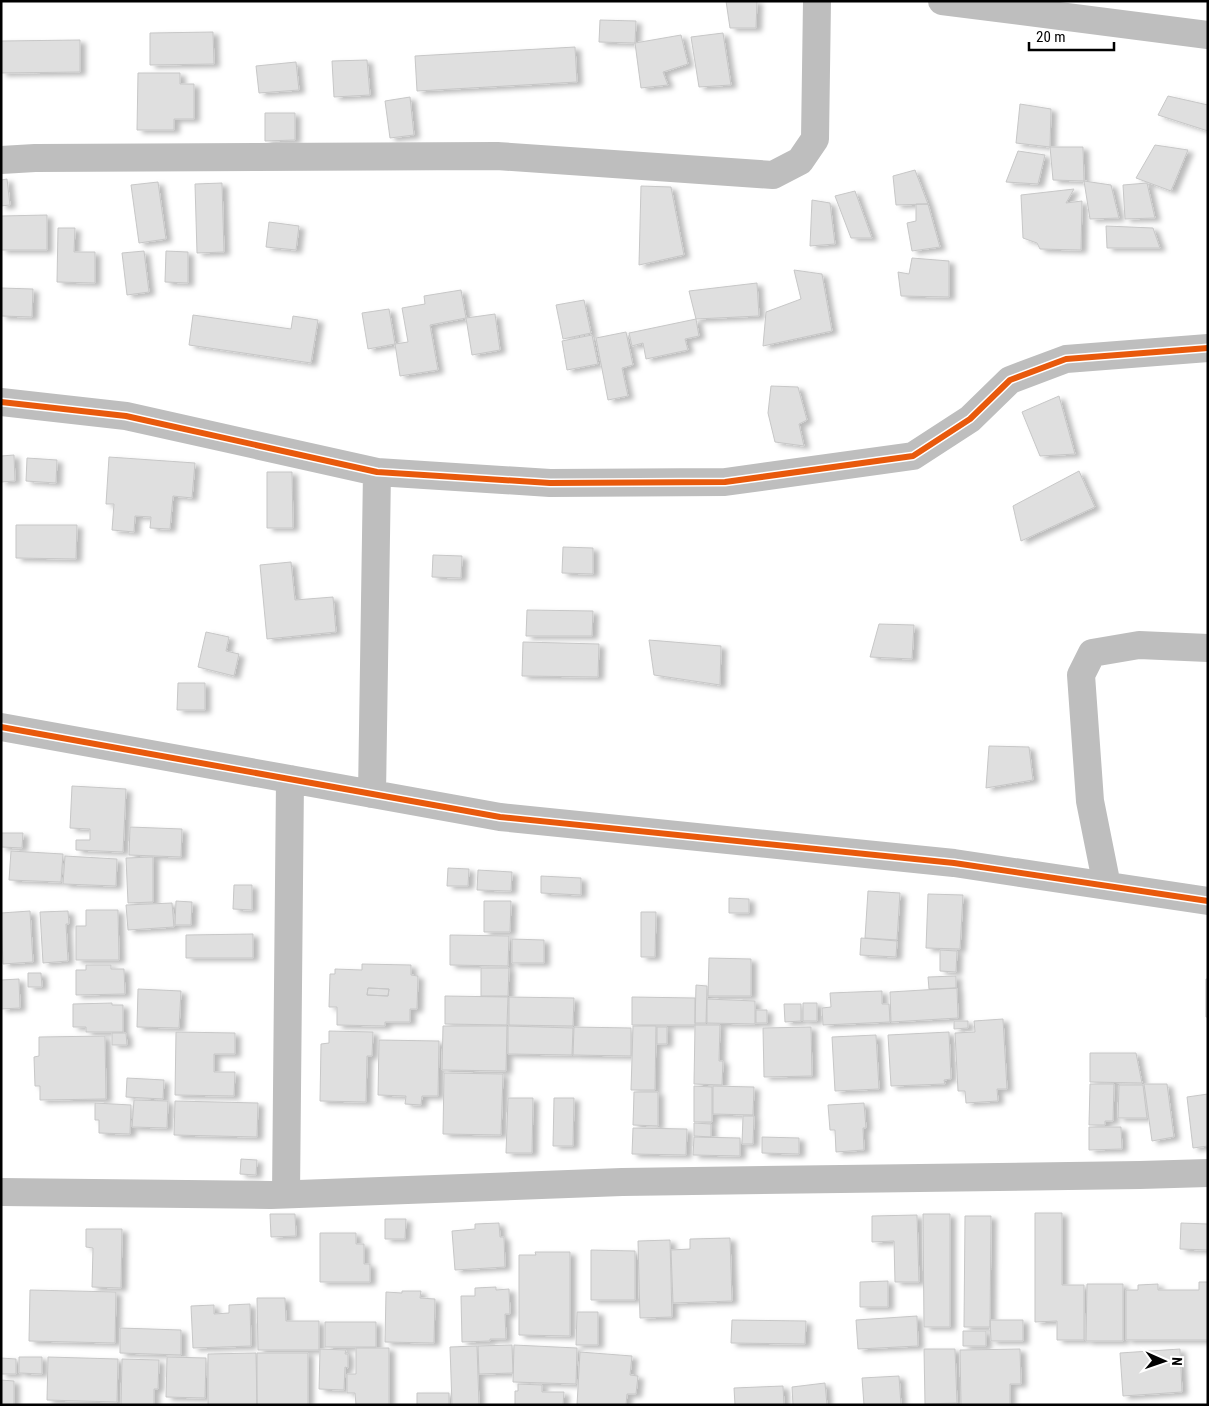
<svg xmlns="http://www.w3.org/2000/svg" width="1209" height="1406" font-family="'Roboto Condensed',sans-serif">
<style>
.building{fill:#dfdfdf;stroke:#c7c7c7;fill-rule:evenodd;filter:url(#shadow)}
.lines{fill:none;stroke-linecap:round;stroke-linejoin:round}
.minor{stroke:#bebebe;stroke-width:28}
.cycleway-casing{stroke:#fff;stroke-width:9}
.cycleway{stroke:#e8590c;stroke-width:6}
</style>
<defs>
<filter id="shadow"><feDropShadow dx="5.5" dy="3" stdDeviation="2.5" flood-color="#0004"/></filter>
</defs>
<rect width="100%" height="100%" fill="#fff"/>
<!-- building -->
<path class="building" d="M726,1H757L756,28H730Z
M600,20L636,21L635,43L599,42Z
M213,32L214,64L150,65V33Z
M723,33L731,85L699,87L691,37Z
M681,35L688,64L663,72L668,85L641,88L635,43Z
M80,40V72L1,73V41Z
M575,47L577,82L417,91L415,56Z
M367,60L370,95L334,97L332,61Z
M296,62L299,90L259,93L256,66Z
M138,73H180V84H194V119H174V130H137Z
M1168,96L1208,105V131L1158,115Z
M410,97L414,135L390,138L385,101Z
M1020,104L1051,109L1050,147L1016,143Z
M265,113H295V140L265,141Z
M1155,145L1188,150L1171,191L1136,178Z
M1050,147H1083L1084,181L1053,180Z
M1018,151L1045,155L1038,184L1006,182Z
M915,170L928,204L896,205L893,176Z
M7,179L10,205L1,206V180Z
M1084,181L1111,185L1119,218L1090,219Z
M158,182L166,239L139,243L131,185Z
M222,183L224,252L197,253L195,184Z
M1147,183L1155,218L1125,219L1123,185Z
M641,186L671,187L684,255L639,265Z
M1074,189L1066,203L1082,201L1081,250L1040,249L1037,243L1023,238L1021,195Z
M855,191L872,238H851L835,196Z
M812,200L830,203L835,244L810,246Z
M916,204H928L940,247L912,251L907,223L916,221Z
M47,215V250H1V216Z
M269,222L299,226L296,250L266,247Z
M1106,226L1153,228L1160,248H1107Z
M58,228H75L74,252H95V283L57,282Z
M144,251L149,292L127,295L122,253Z
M166,251L188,252V283L165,282Z
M912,258L949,261V297L901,296L898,272L909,274Z
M794,270L822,274L832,331L763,346L766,312L801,299Z
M757,283L759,316L696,319L689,291Z
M1,288L33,289L32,317L1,316Z
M461,290L466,318L430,325L438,370L400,376L395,344L408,342L402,308L425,304L424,296Z
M584,300L591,333L563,339L556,305Z
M389,309L395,344L368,349L362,313Z
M495,314L500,350L472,355L466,318Z
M193,315L291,329L293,316L318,320L311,363L189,345Z
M696,319L699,336L685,339L688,350L646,359L643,343L632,346L629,333Z
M626,332L633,365L622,368L628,396L608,400L596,338Z
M592,335L598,364L567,370L562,341Z
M771,386L798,387L807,420L799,424L804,446L775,442L768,413Z
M1059,396L1075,454L1040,456L1022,412Z
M14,455L15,481L1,482V456Z
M109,457L195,463L192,498L173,496L170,529L150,528L151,517L135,516L134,532L112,530L114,504H106Z
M27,458L57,460L56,483L26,481Z
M1079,471L1095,507L1021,541L1013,506Z
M267,472H292L293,528H267Z
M16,525H77L76,559L16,558Z
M563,547L593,548V574L562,573Z
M433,555L462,556L461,578L432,577Z
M291,562L295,600L333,597L336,632L267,639L260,565Z
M527,610L593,611L592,636H526Z
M879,624L914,625L912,659L870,657Z
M206,632L229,637L226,651L239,654L234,676L198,667Z
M649,640L721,646L720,685L654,675Z
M523,642L599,644L598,677L522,676Z
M178,683H205V710H177Z
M989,746L1029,747L1033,780L986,788Z
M72,786L126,789L123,852L76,850V840H90V829L70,828Z
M130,827L182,829L181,857L129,855Z
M1,833H23L22,848L1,847Z
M11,851L63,854L61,882L9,880Z
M65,856L117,859L116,886L63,884Z
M153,857V902L128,903L126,858Z
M448,868L469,869L468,886H447Z
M478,870L512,872L511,891L477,890Z
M541,876L581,878V895L541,893Z
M234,885H252V910L233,909Z
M868,891L900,893L897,940L865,938Z
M928,894L963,895L960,949L926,948Z
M729,898L749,899V913H729Z
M176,901L192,902L191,925H175Z
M484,901H511L510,932H484Z
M172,903L174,927L128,930L126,905Z
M86,910H118L119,960H76V926H86Z
M30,911L33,962L3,964L1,913Z
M68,911L69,924H66L68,961L43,963L40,912Z
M641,912H656L655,957H641Z
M253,934V958H186V935Z
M450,935L509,936L508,966L450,965Z
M861,938L897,941L896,957L860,955Z
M512,939L544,940V963H512Z
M940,950L957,951L956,972L940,971Z
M709,958L751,959V996H708Z
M362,964L411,965V975L418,976L417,1009H410V1022H385V1026L337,1025V1007H329L330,974H335V969L362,970ZM368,988L389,989L388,996L367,995Z
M86,965H111V969H124L125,994L76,995V970H86Z
M481,968H509L508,996H481Z
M28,973H41L42,987H28Z
M956,976V988L929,989L928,977Z
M19,979L20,1008L1,1009V980Z
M1206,979H1208V1017H1206Z
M696,985L707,986L706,1023H695Z
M368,988L389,989L388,996L367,995Z
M957,988L958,1018L891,1022L890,992Z
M138,989L181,991L179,1028L137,1027Z
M882,991V1004H889L890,1022L823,1025L822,1008L831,1007L830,993Z
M445,996L508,997L507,1025L445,1024Z
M509,997L574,998L573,1026L509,1025Z
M632,997L695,998V1025H632Z
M707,999L755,1001V1024L707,1023Z
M112,1003V1005H123V1032H86V1027H73V1004Z
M803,1003H817V1021H803Z
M784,1004H801V1021L785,1022Z
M756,1010H767V1023H756Z
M1003,1019L1007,1089H997L998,1101L966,1103L965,1091H958L955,1033L975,1032L974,1021Z
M954,1021H968V1028L954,1029Z
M695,1025H720L719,1061H723L722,1085L694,1084Z
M443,1026H507L506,1071L442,1070Z
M508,1026L573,1028L572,1055L508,1054Z
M633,1026H656L655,1090H631Z
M574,1027L631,1028V1056L573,1055Z
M657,1027H667V1044H657Z
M811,1027L812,1076L764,1077L763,1028Z
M329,1031L373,1032L372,1056H367L366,1102L320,1101L321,1044L329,1043Z
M176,1032L235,1033V1054H214V1072H235L234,1096L175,1095Z
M949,1032L951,1079L944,1080L945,1084L891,1086L888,1035Z
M112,1033H126L127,1045H112Z
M876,1035L879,1089L835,1091L832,1037Z
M105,1036L106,1099L40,1100V1086H35L34,1057L39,1056V1037Z
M379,1040L439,1041L438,1096H422L421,1105L405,1104L406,1096L378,1095Z
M1090,1053H1136L1142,1083L1090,1082Z
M444,1073L503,1074L501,1135L443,1134Z
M127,1078L164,1080L163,1099L126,1097Z
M1090,1084H1114L1113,1121H1105V1125H1089Z
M1144,1084H1167L1174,1137L1152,1141Z
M1119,1085H1143L1147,1118H1118Z
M694,1086L712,1087V1122H694Z
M713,1086L754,1087L753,1115L713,1114Z
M634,1092H658V1126L633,1125Z
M1208,1094V1146L1193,1148L1187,1097Z
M508,1098H533L532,1153H506Z
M554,1098H574L573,1146H553Z
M134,1100L168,1101L167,1128L132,1127Z
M175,1101L258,1103L257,1137L174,1135Z
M95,1103L131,1105L130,1134L99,1133V1120H95Z
M864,1103L866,1128H863L864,1150L836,1152L835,1130H830L828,1105Z
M743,1116H754L753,1144H742Z
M694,1123L711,1124V1137L694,1136Z
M1089,1127H1121L1122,1149L1089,1150Z
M633,1128L687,1129L686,1155L632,1154Z
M694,1137L740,1138V1156L693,1155Z
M762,1137L799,1138V1154L762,1153Z
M241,1159L257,1160L256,1175L240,1174Z
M1035,1213H1062V1285H1084V1340H1057V1321L1035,1322Z
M270,1214H295L296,1236L271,1237Z
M923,1214H950V1327H924Z
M917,1215L919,1282H895L894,1241L872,1242V1216Z
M965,1216H991L990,1327H964Z
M385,1219H406L405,1239H385Z
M499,1223L500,1237H504L505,1267L455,1270L452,1231L475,1229V1224Z
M1181,1223L1208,1224V1250L1180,1249Z
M86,1229H122L121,1288L92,1287L93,1248L86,1247Z
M320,1233H356V1244H364V1264H370V1282H320Z
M730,1238L732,1301L673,1303L671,1250L690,1249V1239Z
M670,1240L672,1317L640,1318L638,1241Z
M591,1250L635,1251V1300H591Z
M535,1252H570V1336L519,1335V1255H536Z
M888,1281V1307H860V1282Z
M1199,1282H1208V1340H1126V1290H1138V1285L1158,1284V1290H1199Z
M1087,1284H1123V1341H1086Z
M496,1287V1290L509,1289L510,1314H505L506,1339H490V1341L462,1342L461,1296H475V1288Z
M30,1290L116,1292L115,1343L29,1341Z
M402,1291H421L420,1298L435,1299L434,1343L385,1342L386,1292L402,1293Z
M257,1298H285L286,1321H319V1350H258Z
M250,1304L251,1346L193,1348L191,1306L214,1305V1314L229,1313V1305Z
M577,1312H598V1345H576Z
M917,1316L918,1346L858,1349L856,1320Z
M732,1320L806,1321L805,1344L731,1343Z
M990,1320H1023V1341H991Z
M325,1322H376V1347H325Z
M120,1328L181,1330V1355L120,1353Z
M963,1331H986V1346H963Z
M512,1345L513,1373L479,1374L478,1346Z
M514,1345L577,1348L576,1384L513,1382Z
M477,1346L479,1405H452L450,1347Z
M356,1348H389V1405H356L355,1393H347V1374H356Z
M320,1349L346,1350L345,1354H348V1368L345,1367L344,1390L319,1389Z
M924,1349H955L957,1403L925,1404Z
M1020,1349L1021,1384H1010V1405H961L960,1350Z
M1180,1349L1182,1392L1123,1396L1120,1353Z
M580,1352L632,1356L630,1375L638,1376L636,1394H627L626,1405H577Z
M256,1353L257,1405H208V1354Z
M257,1353H308V1405H257Z
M19,1357H42V1374L19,1373Z
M48,1357L118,1359L117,1402L47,1400Z
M167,1357L206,1358L205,1398L166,1397Z
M1,1358L16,1359V1374H1Z
M122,1359L159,1360L158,1389H154V1405H121Z
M899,1376L901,1405H864L862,1378Z
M1,1380L14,1381V1405H1Z
M825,1383L827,1405H793L792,1387Z
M518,1384L542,1385V1392H564L563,1405H515V1391H518Z
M783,1386L784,1405H735L734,1388Z
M417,1393H449V1405H417Z"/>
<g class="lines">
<!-- minor -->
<path class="minor" d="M942,1L1208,35
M1,160L35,158L497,156L773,175L800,161L815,139L817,1
M1,402L126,416L377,472L550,483L725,482L913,456L970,419L1010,380L1066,359L1208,348
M1,727L500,817L954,863L1208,901
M372,794L377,472
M1107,886L1090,801L1081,675L1092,653L1139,645L1208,648
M1,1192L271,1195L622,1182L1140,1175L1208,1173
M286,1194L290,779"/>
<!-- cycleway casing -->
<g class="cycleway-casing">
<path id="cycleway" d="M1,402L126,416L377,472L550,483L725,482L913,456L970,419L1010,380L1066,359L1208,348
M1,727L500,817L954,863L1208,901"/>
</g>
<!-- cycleway -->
<use href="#cycleway" class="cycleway"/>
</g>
<!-- border -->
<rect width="1209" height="1406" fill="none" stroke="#000000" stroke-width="5"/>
<!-- north arrow -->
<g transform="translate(1164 1361) rotate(92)" stroke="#ffffff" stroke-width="4" paint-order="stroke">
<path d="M0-4L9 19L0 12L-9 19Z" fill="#000000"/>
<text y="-8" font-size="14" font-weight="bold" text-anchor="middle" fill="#000000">N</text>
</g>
<!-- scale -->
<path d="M1029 42v8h85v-8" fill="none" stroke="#000000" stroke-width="2.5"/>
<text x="1036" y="42" font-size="15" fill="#000000" stroke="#ffffff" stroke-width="4" paint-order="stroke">20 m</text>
</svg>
